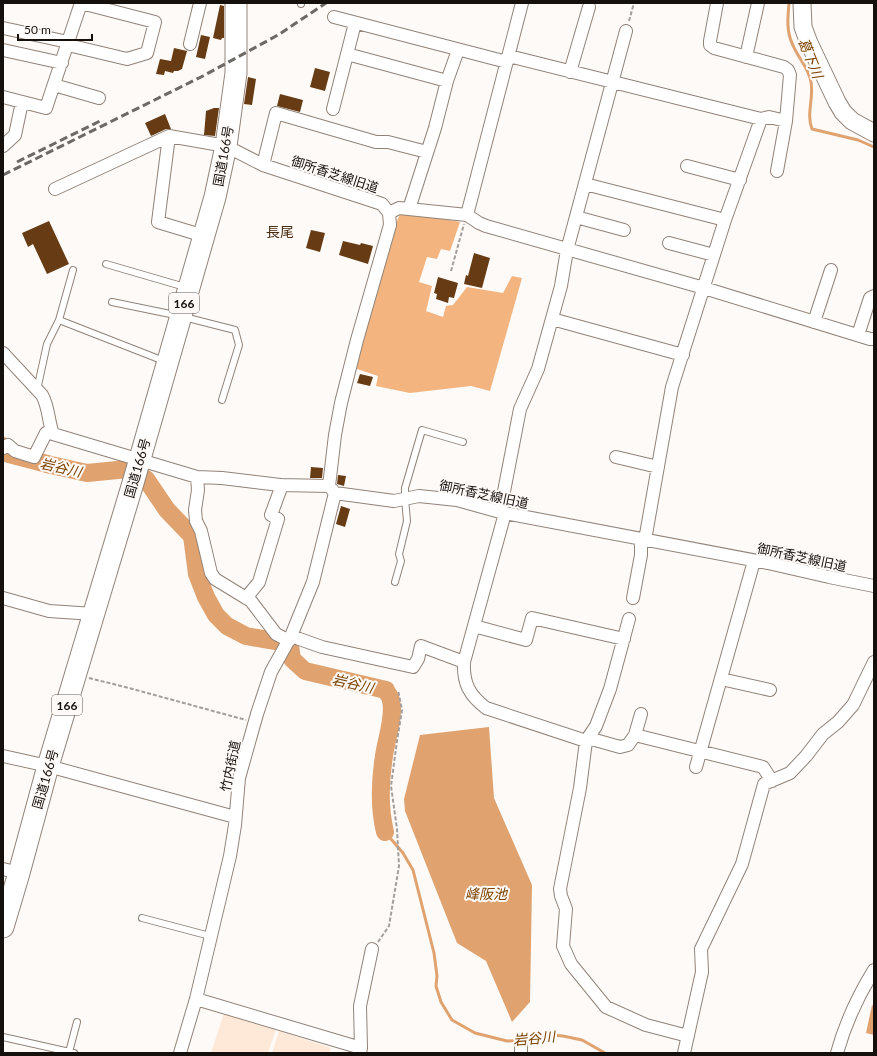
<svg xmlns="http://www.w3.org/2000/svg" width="877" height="1056" font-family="Lato,'Noto Sans JP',sans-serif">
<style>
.green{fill:#fee8d7}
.forest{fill:#f3b47f}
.water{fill:#e0a26e}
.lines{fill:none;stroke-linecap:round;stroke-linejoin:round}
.stream{stroke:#e0a26e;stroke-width:3}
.river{stroke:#e0a26e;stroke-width:18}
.building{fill:#673c14}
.lane-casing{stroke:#918378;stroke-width:8}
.street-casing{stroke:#918378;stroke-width:14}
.secondary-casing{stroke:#918378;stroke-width:19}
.highway-casing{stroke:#918378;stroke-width:23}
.path{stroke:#a39e9c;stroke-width:2;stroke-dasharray:4 2;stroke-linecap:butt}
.lane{stroke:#fff;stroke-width:6}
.street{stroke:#fff;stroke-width:12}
.secondary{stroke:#fff;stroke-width:17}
.highway{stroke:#fff;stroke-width:21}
.rail{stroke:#6d6965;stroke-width:3;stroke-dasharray:8 4;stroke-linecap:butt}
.labels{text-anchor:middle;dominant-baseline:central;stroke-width:4;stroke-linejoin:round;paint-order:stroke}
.shield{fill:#fdfaf8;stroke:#5b5653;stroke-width:1}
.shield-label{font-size:12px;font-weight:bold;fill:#16100c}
.street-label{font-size:13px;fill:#16100c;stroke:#fdfaf8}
.water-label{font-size:14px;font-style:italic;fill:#7c4300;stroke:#fdfaf8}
.neighbourhood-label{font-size:14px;fill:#492b10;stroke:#fdfaf8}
</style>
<rect width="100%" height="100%" fill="#fdfaf8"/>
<!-- green -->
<path class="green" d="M224,1013L276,1029L268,1053H211Z
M279,1031L331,1048L329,1053H272Z"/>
<!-- forest -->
<path class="forest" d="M403,211L460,222L450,251L441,249L437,259L427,257L419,282L432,286L426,311L443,317L446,306L453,305L467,287L503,293L512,276L522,278L490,391L471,386L410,393L376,386L378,376L354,368L398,218Z"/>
<!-- water -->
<path class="water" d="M489,727L494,798L532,885L530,1002L512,1022L486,961L457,943L405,811L404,799L420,735Z
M872,1005L874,1006V1035L866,1033Z"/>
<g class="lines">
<!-- stream -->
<path class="stream" d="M789,3C788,16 786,30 792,43C797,57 809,68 811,82C814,98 806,114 812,129L858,140L874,147
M385,832L403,853L413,870L434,953L437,976L436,986L441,1002L452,1020L475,1033L507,1041L529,1040L551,1035L563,1036L582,1040L605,1053"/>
<!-- river -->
<path class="river" d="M3,446L9,454L51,465L87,473L128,469L146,479L167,510L192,536L197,574L206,597L216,615L227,626L246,636L280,642L290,646L292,659L305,671L386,690C387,693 391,697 391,701C395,716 386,740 384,756C380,781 379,807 385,832"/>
</g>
<!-- building -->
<path class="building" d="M220,5L224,6V38H222L221,40L213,38Z
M201,35L210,37L205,59L196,57Z
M174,48L187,51L182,69L178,71H174L173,73L165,71L164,75L156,74L160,59L171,61Z
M315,68L330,72L325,91L310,87Z
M248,77L256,79L252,105L244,104Z
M280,94L303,100L300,112L277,106Z
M214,108H219L215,136L204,135L206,111Z
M165,114L171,129H166L151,136L145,123Z
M49,221L69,264L47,274L33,244L28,247L22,233Z
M311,230L325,233L320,252L306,248Z
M343,241L360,245L361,243L373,246L368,264L339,255Z
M474,253L490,258L482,288L464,284L466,275L468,276Z
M438,277L458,283L454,298L449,297L448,303L436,299L437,294L434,293Z
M360,374L373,377L370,386L357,383Z
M311,467L323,468L322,478H310Z
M338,475L346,476L344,486L337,484Z
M341,506L350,509L345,527L336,524Z"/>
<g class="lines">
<!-- lane casing -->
<g class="lane-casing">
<path id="lane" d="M301,4V3
M106,264L185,287
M112,302L180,316L235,330L239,345L222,400
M59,320L164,361
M37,390L47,344L59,320L73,270
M395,582L401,561L399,554L407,521L405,499V488L422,430L463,442
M142,918L210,936
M3,1037L74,1053
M69,1052L77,1022"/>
</g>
<!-- street casing -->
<g class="street-casing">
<path id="street" d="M334,17L507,62
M3,28L68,42
M190,44L200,3
M68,45L127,59L147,53L155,22L81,3
M3,50L62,63
M347,54L447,81
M509,56L761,119L769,117L786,121L790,75L788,70L784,67L714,48L710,45V41L717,3
M746,57L758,3
M570,72L589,7
M54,85L99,98
M3,97L46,108L81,3
M333,109L355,23
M169,136L158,222L204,236
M3,146L15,135L22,102
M263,165L276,113L376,142H388L427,152
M687,166L740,180
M777,171L786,121
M585,184L725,220
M55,189L169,136L226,146L263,165L382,204L389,213L390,225L357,340L341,403L335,435L329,486L335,493L394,501L419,496L457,500L500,512L768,563L829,577L874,586
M409,209L435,128L447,81L458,50
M389,213L399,208L467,215L522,3
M467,215L479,223L486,226L704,288L870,339H874
M576,217L624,230
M669,243L714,255
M552,319L683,355
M814,322L831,270
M858,335L870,298L874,296
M3,353L42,395C49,407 48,421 53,434L197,477L222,478L280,485L329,486
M3,448L8,445L15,451L34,457L46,433L52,431
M616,457L658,467
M197,477L198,490L195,510L196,521L201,531L211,573L215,579L251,601L276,634L289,641
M500,512L520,409L538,369L561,286L567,250L626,31
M505,513L464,662C463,683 469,695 486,708L586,741L580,788L560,889L561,896L566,909L563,946L571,964L606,1007L646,1025L688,1036
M645,540L672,387L725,220L761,119
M3,598L49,611L94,614
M246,598L259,582L278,519L271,515L282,485
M633,598L641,555V539
M474,626L526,640L532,618L624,639
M291,636L322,647L413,667L418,659L421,646L464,662
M721,679L770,690
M635,735L763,767L772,781
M588,738L620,747L628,745L635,735L641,714
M586,741L596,726L610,689L629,619
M3,756L48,766L235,817
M696,767L754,561
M3,869L19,873
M196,999L361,1048
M521,1045V1053
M180,1053L196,999L230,856L235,825L239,778L257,714L271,672L291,636L313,582L335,493
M360,1053L361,1048L360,1006L372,949
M684,1053L702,972L701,949L742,864L764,784L790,773L806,756L823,734L838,722L853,705L874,662
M837,1053C845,1024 858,996 874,970"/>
</g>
<!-- secondary casing -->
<g class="secondary-casing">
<path id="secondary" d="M802,3L803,27L809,43L837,102L843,112L852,121L874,133"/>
</g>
<!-- highway casing -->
<g class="highway-casing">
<path id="highway" d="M3,927L19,873L48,766L133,483L215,197L226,146L236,73V3"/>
</g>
<!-- path -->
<path class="path" d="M629,21L634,3
M451,271L464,224
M89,678L129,688L246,720
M378,942L389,926L399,866L397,829L391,786L397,741L402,710L398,690"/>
<!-- lane -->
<use href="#lane" class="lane"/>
<!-- street -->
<use href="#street" class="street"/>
<!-- secondary -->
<use href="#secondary" class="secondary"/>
<!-- highway -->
<use href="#highway" class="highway"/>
<!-- rail -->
<path class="rail" d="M17,162L100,121
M3,175L203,76L278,35L326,3"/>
</g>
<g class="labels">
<!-- shield labels -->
<g class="shield">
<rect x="169" y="293" width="30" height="20" rx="3"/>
<rect x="52" y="695" width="30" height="20" rx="3"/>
</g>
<g class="shield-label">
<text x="184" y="303">166</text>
<text x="67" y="705">166</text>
</g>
<!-- street labels -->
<g class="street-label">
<text transform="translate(223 156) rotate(-80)">国道166号</text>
<text transform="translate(335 174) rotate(18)">御所香芝線旧道</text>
<text transform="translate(137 468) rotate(-74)">国道166号</text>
<text transform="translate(484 494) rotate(12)">御所香芝線旧道</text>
<text transform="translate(802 557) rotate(12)">御所香芝線旧道</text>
<text transform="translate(230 766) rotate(-78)">竹内街道</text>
<text transform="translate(45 779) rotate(-74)">国道166号</text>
</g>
<!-- water labels -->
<g class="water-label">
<text transform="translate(811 58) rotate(68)">葛下川</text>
<text transform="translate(61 467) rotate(13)">岩谷川</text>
<text transform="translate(353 683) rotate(13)">岩谷川</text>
<text x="486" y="893">峰阪池</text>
<text transform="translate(534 1038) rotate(-5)">岩谷川</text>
</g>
<!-- neighbourhood labels -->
<g class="neighbourhood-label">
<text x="280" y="231">長尾</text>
</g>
</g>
<!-- border -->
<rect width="877" height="1056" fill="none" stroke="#16100c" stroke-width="8"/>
<!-- scale -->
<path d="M18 34v6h74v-6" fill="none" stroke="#16100c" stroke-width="2"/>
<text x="24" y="34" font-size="12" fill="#16100c" stroke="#fdfaf8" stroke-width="3" paint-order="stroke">50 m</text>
</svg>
